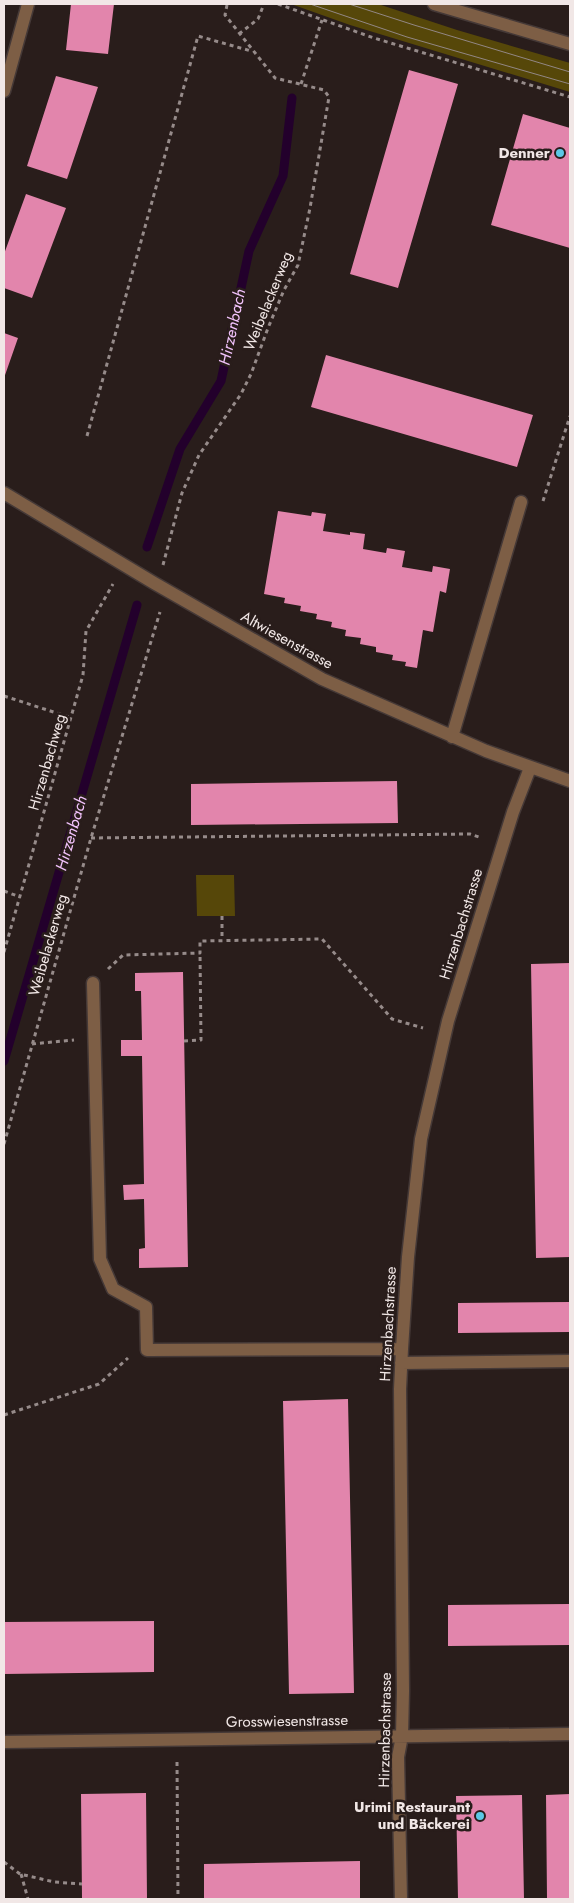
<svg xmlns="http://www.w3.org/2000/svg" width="574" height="1903" font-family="Jost,sans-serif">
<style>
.green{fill:#564709}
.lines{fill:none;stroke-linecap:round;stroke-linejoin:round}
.stream{stroke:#23002c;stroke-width:9}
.building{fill:#e285ac}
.minor-casing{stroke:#453937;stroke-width:15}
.path{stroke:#968b8a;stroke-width:3;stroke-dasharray:4 4;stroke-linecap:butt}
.minor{stroke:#7d5e45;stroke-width:12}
.tram{stroke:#928785;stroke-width:1}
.poi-dot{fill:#5bc8e6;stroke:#291d1b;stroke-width:2}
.labels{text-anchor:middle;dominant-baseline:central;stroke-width:5;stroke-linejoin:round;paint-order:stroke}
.poi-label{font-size:15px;font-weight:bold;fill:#f1e7e6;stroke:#291d1b;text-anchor:end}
.street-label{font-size:15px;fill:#f1e7e6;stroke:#291d1b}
.water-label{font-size:16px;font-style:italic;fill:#f2c3fc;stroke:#291d1b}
</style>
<rect width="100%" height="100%" fill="#291d1b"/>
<!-- green -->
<path class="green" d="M291,4H378L457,30L570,63V92L350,25Z
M196,875H234L235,916H197Z"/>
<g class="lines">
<!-- stream -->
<path class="stream" d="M147,547L180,449L221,381L249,251L283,176L292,98
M4,1061L137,605"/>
</g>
<!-- building -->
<path class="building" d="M71,4H114L108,54L66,50Z
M409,70L458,84L398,288L350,274Z
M56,76L98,87L67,179L27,166Z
M523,114L570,128V248L491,225Z
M26,194L66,208L32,298L4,288V254Z
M4,333L18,338L4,378Z
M326,355L533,415L517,467L311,407Z
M278,511L311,516L312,512L326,514L323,531L350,535V532L365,534L363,549L386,553L387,548L405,551L402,567L432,572L433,566L450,569L446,593L440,591L433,632L423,630L417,668L405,666L406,662L392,660L393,655L376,652V647L360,644L361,638L345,636L346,630L331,627L332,622L316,619L317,614L300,611L301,606L284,603L285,598L264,594Z
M397,781L398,823L191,825V784Z
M570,963V1257L536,1258L531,964Z
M183,972L188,1267L139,1268V1249L145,1248L144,1199L124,1200L123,1185L144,1184L142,1056H121V1040H142L141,991H135V973Z
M570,1302V1332L458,1333V1303Z
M348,1399L354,1693L289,1694L283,1401Z
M570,1604V1645L448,1646V1605Z
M154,1621V1672L4,1674V1622Z
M146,1793L147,1899H82L81,1794Z
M570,1794V1899H547L546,1795Z
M522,1795L524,1899H458L456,1796Z
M360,1861V1899H204V1864Z"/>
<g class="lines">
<!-- minor casing -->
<g class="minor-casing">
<path id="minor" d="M434,4L570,44
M4,91L28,4
M4,493L154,583L322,679L486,751L570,781
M452,737L521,502
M93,983L100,1259L113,1289L146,1307L147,1350L402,1349
M401,1363L570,1361
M4,1742L570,1734
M401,1899L398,1757L402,1736L403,1691L400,1389L402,1349L408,1257L421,1139L448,1021L513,812L530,768"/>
</g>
<!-- path -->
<path class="path" d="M278,4L374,38L570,97
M239,34L258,19L264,4
M301,84L322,20
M87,436L198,36L251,51
M543,501L570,416
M163,565L182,493L199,455L241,394L251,374L268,328L284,290L298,265L310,208L329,97L324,90L275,78L225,15L227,5
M4,696L72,718
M91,838L470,834L482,838
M4,891L20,897
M222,916V940
M4,952L83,675L86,631L113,584
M108,969L123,955L200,953V941L322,939L392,1019L423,1028
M184,1041L201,1040L200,953
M32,1044L74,1040
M4,1144L91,838L160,612
M4,1415L99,1384L128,1358
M177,1762L178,1899
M4,1862L20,1874L54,1882L82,1884
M21,1874L28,1899"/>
<!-- minor -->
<use href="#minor" class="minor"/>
<!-- tram -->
<path class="tram" d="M310,4L407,37L570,84
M349,4L414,25L570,72"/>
</g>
<!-- markers -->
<g class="poi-dot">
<circle cx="560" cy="153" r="5"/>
<circle cx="480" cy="1816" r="5"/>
</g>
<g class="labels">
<!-- poi labels -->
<g class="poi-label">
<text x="550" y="153">Denner</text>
<text x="470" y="1807">Urimi Restaurant<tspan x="470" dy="17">und Bäckerei</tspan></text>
</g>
<!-- street labels -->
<g class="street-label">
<text transform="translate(268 301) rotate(-68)">Weibelackerweg</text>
<text transform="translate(287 640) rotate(29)">Altwiesenstrasse</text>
<text transform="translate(47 762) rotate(-74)">Hirzenbachweg</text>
<text transform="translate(461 924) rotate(-73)">Hirzenbachstrasse</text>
<text transform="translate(48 945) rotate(-74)">Weibelackerweg</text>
<text transform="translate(388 1324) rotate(-87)">Hirzenbachstrasse</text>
<text transform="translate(287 1721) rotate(-1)">Grosswiesenstrasse</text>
<text transform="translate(385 1730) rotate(-89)">Hirzenbachstrasse</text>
</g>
<!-- water labels -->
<g class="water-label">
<text transform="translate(232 327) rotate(-78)">Hirzenbach</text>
<text transform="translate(71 833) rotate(-74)">Hirzenbach</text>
</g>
</g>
<!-- border -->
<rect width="574" height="1903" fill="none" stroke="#f1e7e6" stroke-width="10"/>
</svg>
